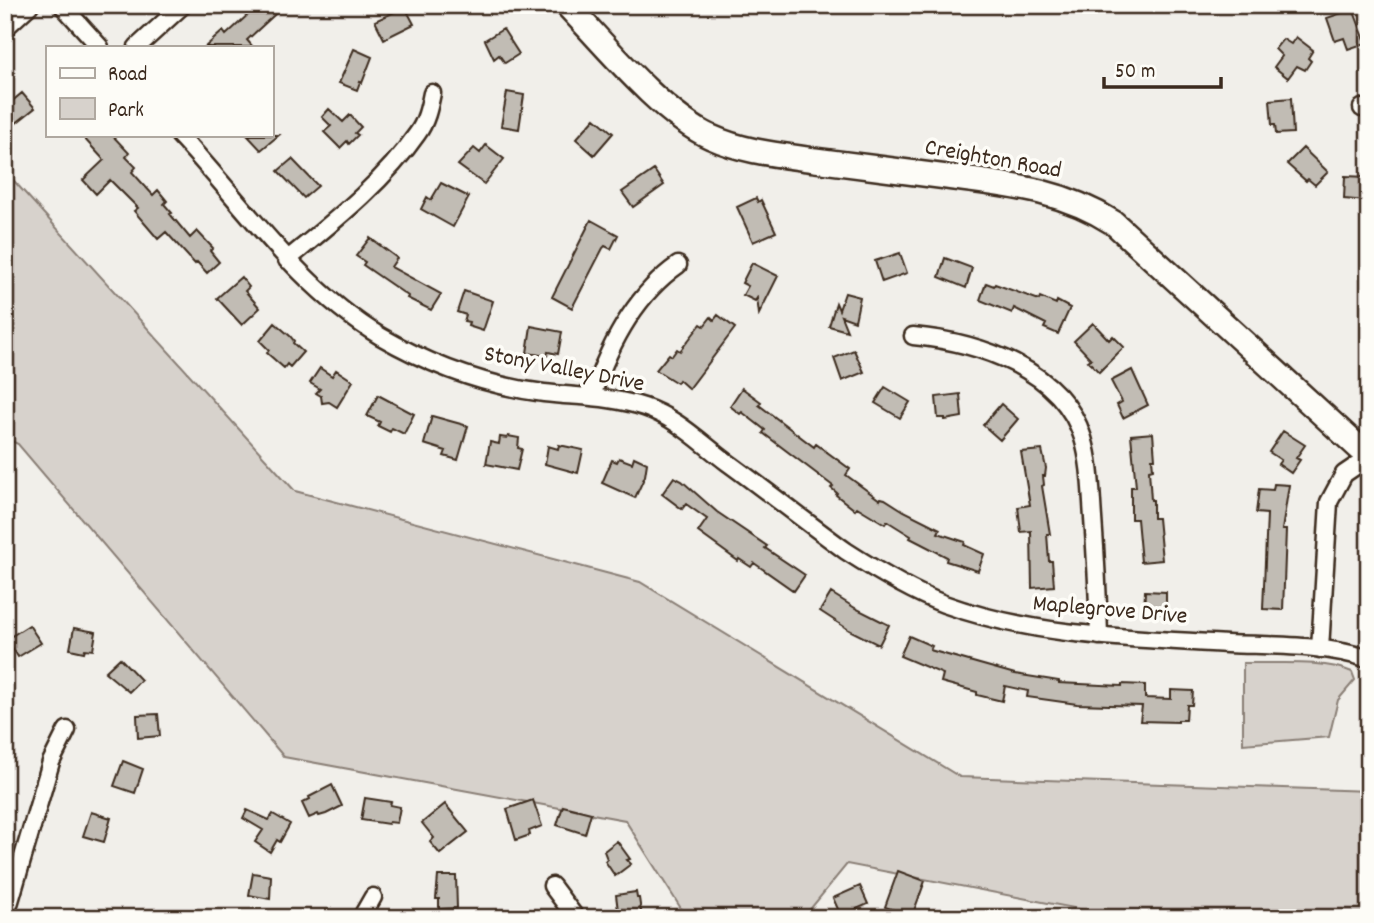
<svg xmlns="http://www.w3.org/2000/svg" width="1374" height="923" font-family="Dekko,sans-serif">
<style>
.green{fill:#d7d2cc;stroke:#897e75;stroke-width:2}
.building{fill:#c1bcb4;stroke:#3b2a1e;stroke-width:2}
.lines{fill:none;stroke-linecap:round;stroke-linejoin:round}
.minor-casing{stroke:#3b2a1e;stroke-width:21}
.secondary-casing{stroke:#3b2a1e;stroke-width:28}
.minor{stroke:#fdfcf7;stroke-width:16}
.secondary{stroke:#fdfcf7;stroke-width:23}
.labels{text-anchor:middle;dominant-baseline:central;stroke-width:7;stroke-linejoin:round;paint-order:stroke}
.street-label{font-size:24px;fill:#3b2a1e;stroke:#fdfcf7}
</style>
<rect width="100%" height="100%" fill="#f1efea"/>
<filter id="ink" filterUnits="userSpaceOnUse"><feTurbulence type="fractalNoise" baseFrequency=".0143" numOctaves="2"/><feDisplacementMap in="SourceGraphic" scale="14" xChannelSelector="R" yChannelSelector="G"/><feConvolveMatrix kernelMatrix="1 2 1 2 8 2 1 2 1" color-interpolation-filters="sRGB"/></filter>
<g filter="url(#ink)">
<!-- green -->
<path class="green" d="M5,171L295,491L640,582L960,777L1369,791V918H1125L847,864L803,918H683L682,910L625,820L284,757L18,444L5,438Z
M1243,663C1275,664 1324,659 1352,672L1355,680L1338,700L1329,737L1243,744Z"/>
<!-- building -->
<path class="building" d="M245,5H285L247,40L253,47H205L223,31L226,35L251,12Z
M405,7L414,24L384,39L375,21Z
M1353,9L1366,43L1348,49L1344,38L1335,41L1327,18Z
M503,29L519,54L505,63L499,55L494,59L485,40Z
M1296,37L1313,50L1308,58L1311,61L1305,70L1297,66L1288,78L1274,67L1282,56L1275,49L1283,39L1291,44Z
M354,49L372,57L362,83L360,82L357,90L339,83Z
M507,92L524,95L519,129L501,126Z
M22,93L35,108L5,132V107Z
M1291,98L1293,133L1276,134L1275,125H1272L1270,100Z
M329,109L343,122L350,115L361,127L355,133L358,135L349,144L347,141L340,148L324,132L331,126L322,117Z
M595,118L613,133L594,155L576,139Z
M81,135H112L129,153L126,157L136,167L132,172L153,195L158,190L167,201L164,204L172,213L170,214L190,238L197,231L213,248L210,251L219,262L207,273L197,262L195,264L166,232L158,239L134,211L138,208L110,180L96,194L83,180L104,160Z
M247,135H279L261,150Z
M486,145L504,159L484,184L458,165L474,148L480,153Z
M1303,148L1328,172L1315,185L1308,179L1306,181L1287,164Z
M292,159L318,186L304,198L278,171Z
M654,170L664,185L633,207L622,192Z
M1345,176L1368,177L1369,199L1367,201L1344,199Z
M441,183L469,197L453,227L421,209L427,197L431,200Z
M756,198L758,202L761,200L776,232L753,242L737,207Z
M591,220L618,235L611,249L605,246L603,248L572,308L552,297Z
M370,238L397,258L391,267L441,294L431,310L407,298L408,296L363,265L365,262L356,256Z
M900,253L907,273L882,282L875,261Z
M945,258L972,268L966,288L939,277Z
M752,263L778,276L759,314L757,298L755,301L743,295L748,286L742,283Z
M241,277L249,287L245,291L260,308L242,325L217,298Z
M986,283L994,286L995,284L1039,300L1040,297L1056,304L1057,301L1070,308L1058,334L1044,328L1046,324L1014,308L1012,313L980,300Z
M464,291L493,301L483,331L468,326L469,322L464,321L466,315L457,312Z
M845,293L860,297L855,321L841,316L847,331L829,326L836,303L839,310Z
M718,315L735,328L689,389L679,380L677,383L656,370L669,354L672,356L677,349L680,351L701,324L704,326L711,317L714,320Z
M275,323L290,336L294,341L293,343L303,352L290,367L287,364L284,368L267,353L269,350L260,341Z
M1093,323L1109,340L1113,336L1124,347L1099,372L1088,361L1091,359L1074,341Z
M531,326L562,332L558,354L548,352L547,356L527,353Z
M854,350L864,372L842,381L834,358Z
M320,368L332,376L336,370L353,381L337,407L329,402L322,403L321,396L316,393L320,389L310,383Z
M1132,370L1148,405L1123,418L1117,405L1122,402L1111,381Z
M885,387L910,402L900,418L875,403Z
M742,388L761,402L759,405L814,447L816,444L850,469L846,475L880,500L881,498L885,499L904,511L940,529L938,533L965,542L964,545L984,554L978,571L946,561L947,557L910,538L911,536L887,521L885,524L857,507L855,510L836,495L837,493L831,488L833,486L763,433L765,430L742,412L740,414L730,406Z
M960,394L962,417L945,420V418H938L936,397Z
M378,395L414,414L404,434L392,428L390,432L378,426L380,422L367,416Z
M1001,404L1018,419L1000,440L983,425Z
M432,416L468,426L458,460L444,456L446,451L424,444Z
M1283,431L1305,445L1296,458L1300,460L1291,473L1278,464L1281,460L1269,452Z
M1153,433L1155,459H1152L1153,469L1149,470L1151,500H1153V518H1158L1162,560L1141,562L1137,519H1131V487H1136L1131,435Z
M508,436L519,438L518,448L522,449L517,470L486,464L490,442L499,444L500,437L507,438Z
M559,445L583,450L578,473L545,464L548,446L558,449Z
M1042,450L1046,468L1045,476H1043L1044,485L1042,486L1050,534H1047L1049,561H1052L1054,586L1032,588L1031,531L1021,532L1018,507L1030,505L1021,452Z
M634,457L647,463L645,476L635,498L602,483L612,460L617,462L619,458L632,463Z
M674,477L682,481L717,512L767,546L765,548L805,575L794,591L754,563L751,567L739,559L738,561L698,532L707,519L686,504L682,509L662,494Z
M1274,484L1289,485L1282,530H1286L1283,610L1263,609L1267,514L1256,513L1259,489L1273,490Z
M1145,591L1166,592V614H1144Z
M831,593L855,608L889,625L879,645L849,630L820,611Z
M29,625L41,643L18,657L7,639Z
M74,628L96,632L93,650L85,649L84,652L70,649Z
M909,636L932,646L930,650L1015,674L1059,681V683L1122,686V684L1145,685V698L1171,699V690L1193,691L1192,705H1187L1186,720H1178V722L1140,721L1142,706L1077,704L1027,697L1028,691L1005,686L1002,701L977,695V692L941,682L943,674L900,656Z
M120,658L141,680L129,692L105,672Z
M158,714L160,736L138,738L137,715Z
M123,761L143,769L135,793L114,786Z
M332,785L342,806L326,814L319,816L318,814L309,818L302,803L310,799L309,797Z
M365,798L391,802L390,805L400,807L397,823L389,822L388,824L361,820Z
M533,800L542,826L529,831L530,835L516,840L507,809Z
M445,804L468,832L440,854L430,842L434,838L422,823Z
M563,806L591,813L585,834L557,825Z
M247,810L269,820L273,814L290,824L280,842L277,840L270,852L255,842L263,830L243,818Z
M91,812L111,818L104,842L83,836Z
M617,841L630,859L627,860L631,864L615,876L605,861L607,859L604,851Z
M898,871L925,881L912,916L885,907Z
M253,873L271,876L270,899L249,895Z
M438,876H456L457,908L439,909V899H436Z
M860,886L868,904L841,916L833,898Z
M636,892L637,898H639L642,918H619L616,895Z"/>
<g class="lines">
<!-- minor casing -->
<g class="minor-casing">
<path id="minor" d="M62,5L100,47
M5,28L30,5
M137,47L183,5
M1362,108H1369
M179,135C244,204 297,286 380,336C430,365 487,386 544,393C578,397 611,396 644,407C677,418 700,442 727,462C767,491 806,522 846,551C877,571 910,591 944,604C1036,637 1130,638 1227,644C1274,646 1324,644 1369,659
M287,260C333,222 383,183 417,134C426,122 429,108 432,93
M913,336C978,342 1062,369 1083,438C1091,464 1091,492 1093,518C1096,558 1098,597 1099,636
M592,396C608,348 635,295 678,265
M1320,649L1329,502L1344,474L1369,457
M552,886L576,918
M5,918L51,762L67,730
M361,918L373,897"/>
</g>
<!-- secondary casing -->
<g class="secondary-casing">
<path id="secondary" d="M567,5C605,45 662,115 711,137C744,152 780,155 815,160C859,166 903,171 947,177C1007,185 1061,189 1114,223L1369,457"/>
</g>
<!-- minor -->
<use href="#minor" class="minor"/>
<!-- secondary -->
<use href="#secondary" class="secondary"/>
</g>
</g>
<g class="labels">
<!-- street labels -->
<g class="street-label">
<text transform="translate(993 160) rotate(10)">Creighton Road</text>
<text transform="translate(564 370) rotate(11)">Stony Valley Drive</text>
<text transform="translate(1110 611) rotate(5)">Maplegrove Drive</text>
</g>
</g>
<!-- margin -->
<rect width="1374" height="923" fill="none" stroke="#fdfcf7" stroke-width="28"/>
<rect x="14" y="14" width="1346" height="895" fill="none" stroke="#3b2a1e" stroke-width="2.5" filter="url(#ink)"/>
<!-- legend -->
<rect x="46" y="46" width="228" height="91" fill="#fdfcf7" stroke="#afa8a0" stroke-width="2"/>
<rect x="60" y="68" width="35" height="10" fill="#fdfcf7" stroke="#afa8a0" stroke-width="2"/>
<text x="108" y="80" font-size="21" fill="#3b2a1e">Road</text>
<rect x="60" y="98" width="35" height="21" fill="#d7d2cc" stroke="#afa8a0" stroke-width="2"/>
<text x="108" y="116" font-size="21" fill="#3b2a1e">Park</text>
<!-- scale -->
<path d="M1104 77v10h117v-10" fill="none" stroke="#3b2a1e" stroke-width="3.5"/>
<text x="1115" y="77" font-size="21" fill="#3b2a1e" stroke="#fdfcf7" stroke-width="5" paint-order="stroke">50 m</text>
</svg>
